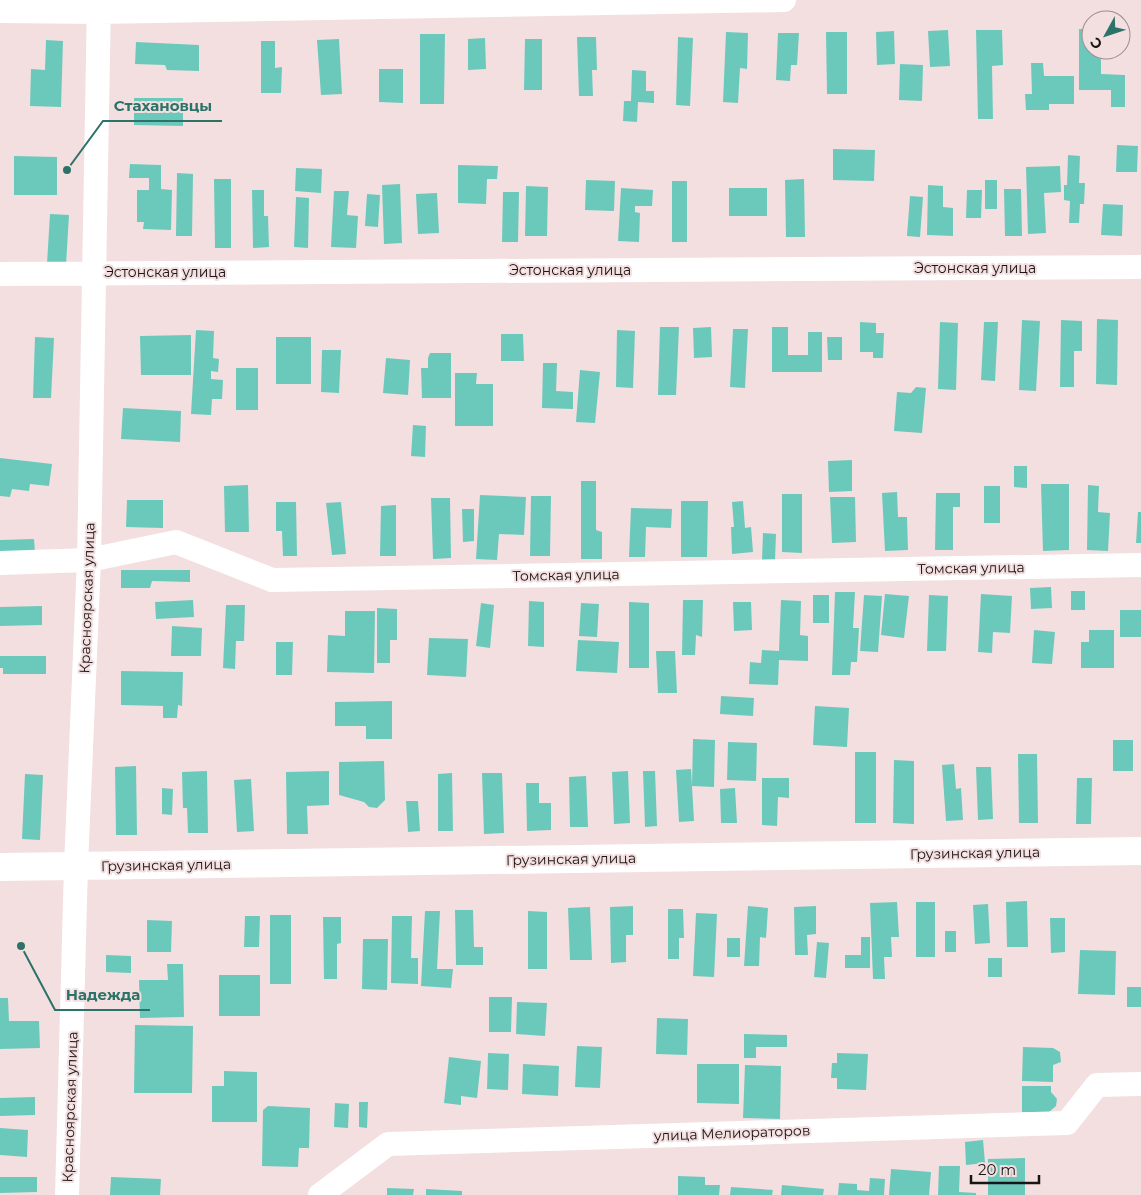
<svg xmlns="http://www.w3.org/2000/svg" width="1141" height="1195" font-family="Montserrat,sans-serif">
<style>
.building{fill:#6bc9bb}
.lines{fill:none;stroke-linecap:round;stroke-linejoin:round}
.minor{stroke:#fff;stroke-width:24}
.secondary{stroke:#fff;stroke-width:28}
.labels{text-anchor:middle;dominant-baseline:central;stroke-width:4;stroke-linejoin:round;paint-order:stroke}
.street-label{font-size:14px;fill:#1b1414;stroke:#f3dfe0}
.leader{fill:none;stroke:#2b7268;stroke-width:2}
.callout-dot{fill:#2b7268;stroke:#f3dfe0;stroke-width:2}
.callout-label{font-size:15px;text-anchor:middle;font-weight:bold;fill:#2b7268;stroke:#f3dfe0;stroke-width:4;stroke-linejoin:round;paint-order:stroke}
</style>
<rect width="100%" height="100%" fill="#f3dfe0"/>
<!-- building -->
<path class="building" d="M1079,29H1091V50H1101V74L1125,75V107H1111V90H1079Z
M948,30L950,66L930,67L928,31Z
M976,30H1002L1003,65L992,66L993,119H978Z
M894,31L895,64L877,65L876,32Z
M726,32L748,33L747,69L740,68L738,103L723,102Z
M826,32H847V94H827Z
M778,33H799L797,65H791L790,81L776,80Z
M420,34H445L444,104H420Z
M577,37H596L597,70H592L593,96H579Z
M678,37L693,38L690,106L676,105Z
M485,38L486,69L468,70V39Z
M339,39L342,94L321,95L317,40Z
M525,39H542V90H524Z
M46,40L63,41L61,107L30,106L31,69L45,70Z
M261,41H275V68L282,67L281,93H261Z
M136,42L199,45V71L167,70L165,65L135,64Z
M1031,63H1043L1044,76H1074V104H1049V110H1026L1025,94H1032Z
M900,64L923,65L922,101L899,100Z
M379,69H403V103L379,102Z
M632,70L646,71V91H654V103L638,102L637,122L623,121L624,101H631Z
M134,98H183V126L134,125Z
M1117,145L1138,146L1137,172H1116Z
M833,149L875,150L874,181L833,180Z
M1068,155L1080,156L1079,183H1085L1084,204H1080L1079,223H1069L1070,201L1064,200V185H1067Z
M14,156L57,157V195H14Z
M130,164L161,165V189L172,190L171,230L143,229L144,222H137V190H149V178H129Z
M458,165L498,166L497,179H487L486,204L458,203Z
M1060,166L1061,192L1044,193L1046,233L1028,234L1026,167Z
M296,168L322,169L321,193L295,191Z
M177,173L193,174L192,236H176Z
M214,179H231V248H215Z
M804,179L805,237H786L785,180Z
M586,180L615,181L614,211L585,210Z
M985,180H997V209H985Z
M672,181H687V242H672Z
M400,184L402,243L384,244L382,185Z
M928,185L943,186V207L953,208V236L927,235Z
M526,186L548,187L547,236H525Z
M621,188L653,190L652,206H635V212L640,213L639,242L618,241Z
M729,188H767V216H729Z
M1004,189H1021L1022,236H1005Z
M252,190H264V216H268L269,247L253,248Z
M967,190H982L981,218H966Z
M334,191H349L347,215L358,216L356,248L331,247Z
M503,192H519L518,242H502Z
M437,193L439,233L418,234L416,194Z
M367,194L380,195L378,227L365,226Z
M910,196L923,197L920,237L907,236Z
M296,197L309,198L308,248L294,247Z
M1103,204L1123,205L1122,236L1101,235Z
M50,214L69,215L66,265L47,264Z
M1097,319L1118,320L1117,385L1096,384Z
M1022,320L1040,321L1036,391L1019,390Z
M1061,320L1082,321V351H1074V387H1060Z
M860,322L876,323V333H884L883,358H873V352H860Z
M940,322L958,323L956,390L938,389Z
M984,322H998L995,381L981,380Z
M660,327H679L676,395H658Z
M711,327L712,357L694,358L693,328Z
M772,327H788V355H808V332H822V372H772Z
M733,329H748L745,388L730,387Z
M196,330L214,331L213,358L219,359L218,372L211,371V379L223,380L222,399H212L211,415L191,414Z
M617,330L635,331L633,388L616,387Z
M501,334H523L524,361H501Z
M191,335V375H141L140,336Z
M35,337L54,338L51,398H33Z
M276,337H311V384H276Z
M827,337H842V360H828Z
M322,350H341L339,393L321,392Z
M430,353H451V398H422L421,368H428V358Z
M386,358L410,360L408,395L383,393Z
M543,363H557L556,391L573,392V409L542,408Z
M236,368H258V410H236Z
M580,370L600,372L595,423L576,422Z
M455,373H477L476,384H493V426H455Z
M916,387L926,388L922,433L894,431L897,392L911,393Z
M123,408L181,411L180,442L121,439Z
M413,425L426,426L425,457L411,456Z
M0,458L52,464L49,486L30,484L29,491L12,489L10,497L0,496Z
M852,460V491L829,492L828,461Z
M1014,466H1027V488L1014,487Z
M581,481H596V530L602,532V559H581Z
M1041,484H1069V550L1043,551Z
M248,485L249,532H225L224,486Z
M1088,485L1099,486L1098,512L1110,513L1108,551L1087,550Z
M984,486H1000V523H984Z
M897,492L898,517H907L908,550L885,551L882,493Z
M936,493H960V507H953V550H935Z
M782,494H802V553L782,552Z
M480,495L526,497L524,535L499,534L497,560L476,559Z
M531,496H551L550,556H530Z
M830,497H855L856,542L832,543Z
M431,498H450L451,558L433,559Z
M127,500H163V528L126,527Z
M681,501H708L707,557H681Z
M743,501L745,528L751,527L753,552L732,554L731,527H734L732,502Z
M276,502H296L297,556H283L282,531H276Z
M341,502L346,554L332,555L326,503Z
M396,505V556H380L381,506Z
M631,508L672,509L671,528L646,527L645,557H629Z
M462,509H474V541L463,542Z
M1138,512H1141V543H1136Z
M763,533L776,534L775,560H762Z
M34,539L35,553L0,554V540Z
M121,570H190V582L152,581L150,588H121Z
M1051,587L1052,608L1031,609L1030,588Z
M1071,591H1085V610H1071Z
M835,592H855L853,628H859L857,662H851L850,675H832Z
M885,594L909,596L904,638L881,635Z
M981,594L1012,596L1010,633L993,632L992,653L978,652Z
M813,595H829V623H813Z
M864,595L882,596L878,652L860,651Z
M929,595L948,596L946,651H927Z
M193,600L194,617L156,619L155,602Z
M683,600H703L702,637L696,635L695,655H682Z
M781,600L801,601L800,635L808,636V661L779,660L778,685L749,684L750,662L761,663L762,650L779,651Z
M529,601L544,602V647L528,646Z
M629,602L649,603V668H629Z
M733,602H751L752,630L734,631Z
M481,603L494,605L490,648L476,646Z
M581,603L599,604L597,637L579,636Z
M226,605H245L244,641H236L235,669L223,668Z
M42,606V625L0,626V607Z
M377,608L397,609V640H390V663H377Z
M1120,610H1141V637H1120Z
M345,611H375L374,673L327,672L328,635L345,636Z
M172,626L202,628L201,656H171Z
M1034,630L1055,632L1052,664L1032,663Z
M1089,630H1114V668H1081V642H1089Z
M429,638L468,639L466,677L427,675Z
M578,640L619,642L617,673L576,671Z
M276,642H293L292,675H276Z
M656,651H675L677,693H658Z
M0,656H46V674H3V668H0Z
M121,671L183,672L182,706L178,705L177,718H163V706L121,705Z
M721,696L754,698L753,716L720,714Z
M392,701V739H366V726H335V702Z
M815,706L849,708L847,747L813,745Z
M693,739L715,740L714,787L692,786Z
M1113,740H1133V771H1113Z
M728,742L757,743L756,781L727,780Z
M855,752H876V823H855Z
M1018,754H1037L1038,823H1019Z
M894,760L914,761V824L893,823Z
M384,761L385,800L377,808L369,807L364,802L339,795V762Z
M954,764L956,789L961,788L963,820L946,821L942,765Z
M136,766L137,835H116L115,767Z
M976,767H991L993,819L978,820Z
M691,769L694,821L679,822L676,770Z
M207,771L208,833H188L187,808H183L182,772Z
M329,771V805L307,806L308,834H287L286,772Z
M628,771L630,823L614,824L612,772Z
M643,771H655L657,826L645,827Z
M452,773L453,831H438V774Z
M482,773H502L504,833L484,834Z
M25,774L43,775L40,840L22,839Z
M586,776L588,827H570L569,777Z
M762,778H789V798L778,797L777,826L762,825Z
M1077,778H1092L1091,824H1076Z
M251,779L254,831L237,832L234,780Z
M526,783H539V803H551V830L527,831Z
M162,788L173,789L172,815L162,814Z
M735,788L737,823H721L720,789Z
M406,801H418L420,831L408,832Z
M1027,901L1028,947H1007L1006,902Z
M897,902L899,937H891L892,957H884L885,979H873L870,903Z
M916,902H935V957H916Z
M988,904L990,943L975,944L973,905Z
M633,906V935H626V962L611,963L610,907Z
M748,906L768,908L766,938L760,937L759,966H744Z
M816,906V934L807,935L808,955H795L794,907Z
M590,907L592,960H570L568,908Z
M668,909H683L684,938H679V959H668Z
M455,910H473L474,947H483V965H456Z
M425,911H440L437,969H453L451,988L421,986Z
M528,911L547,912V969H528Z
M696,913L717,914L714,977L693,976Z
M270,915H291V984H270Z
M245,916H260L259,947H244Z
M392,916H412L411,958H418V984L391,983Z
M323,917H341V943L337,944V979H324Z
M1050,918H1065V952L1051,953Z
M147,920L172,921L171,952H147Z
M945,931H956V952H945Z
M861,937H870V968H845V955H861Z
M727,938H740V957H727Z
M363,939H388L387,990L362,989Z
M817,942L829,943L826,978L814,977Z
M1080,950L1116,951L1115,995L1078,994Z
M106,955L131,956V973L106,972Z
M988,958H1002V977H988Z
M167,964H183L184,1017L140,1018L139,980H168Z
M219,975H260V1016H219Z
M1127,987H1141V1007H1127Z
M489,997H512L511,1032H489Z
M0,998H8L9,1021H39L40,1048L0,1049Z
M517,1002L547,1003L545,1036L516,1034Z
M657,1018L688,1019L687,1055L656,1054Z
M135,1025L193,1026L192,1093H134Z
M744,1034L787,1035V1047H756V1058H744Z
M577,1046L602,1047L600,1088L575,1087Z
M1023,1047L1053,1048L1060,1052L1061,1062L1053,1065V1082L1022,1081Z
M488,1053L509,1054L508,1090L487,1089Z
M837,1053L868,1054L866,1090L837,1089V1078H831L832,1063H837Z
M449,1057L481,1061L477,1098L461,1096V1105L444,1103Z
M523,1064L559,1066L558,1096L522,1094Z
M697,1064H739V1104L697,1103Z
M745,1065L781,1066L780,1119L743,1118Z
M224,1071L257,1072V1122H212V1086H224Z
M1022,1086H1051V1092L1057,1099L1056,1106L1049,1112H1022Z
M35,1097V1115L0,1116V1098Z
M359,1102H368L367,1128L359,1127Z
M335,1103L349,1104L348,1128L334,1127Z
M268,1106L310,1108L309,1148H299L298,1167L262,1166L263,1110Z
M0,1128L28,1130L27,1157L0,1155Z
M983,1140L985,1163L966,1165L965,1142Z
M1025,1158V1195H988V1159Z
M939,1166H960L959,1192L976,1193V1195H938Z
M891,1169L931,1172L929,1195H889Z
M678,1176L705,1177V1185H720L719,1195H678Z
M0,1177H37V1192L0,1193Z
M111,1177L161,1179L160,1195H110Z
M870,1178L885,1179L884,1195H838L839,1183L857,1184V1190L869,1191Z
M782,1185L824,1189L823,1195H781Z
M731,1187L773,1190L772,1195H730Z
M387,1188L414,1189L413,1195H387Z
M426,1189L462,1191V1195H426Z"/>
<g class="lines">
<!-- minor -->
<path class="minor" d="M0,11L98,12L784,0
M0,274L1141,267
M0,563L89,560L176,542L272,580L1141,565
M67,1195L76,866L89,560L99,0
M320,1195L388,1144L1067,1123L1097,1085L1141,1084"/>
<!-- secondary -->
<path class="secondary" d="M0,867L1141,851"/>
</g>
<g class="labels">
<!-- street labels -->
<g class="street-label">
<text x="975" y="268">Эстонская улица</text>
<text x="570" y="270">Эстонская улица</text>
<text x="165" y="272">Эстонская улица</text>
<text transform="translate(971 568) rotate(-1)">Томская улица</text>
<text transform="translate(566 575) rotate(-1)">Томская улица</text>
<text transform="translate(87 598) rotate(-88)">Красноярская улица</text>
<text transform="translate(975 853) rotate(-1)">Грузинская улица</text>
<text transform="translate(571 859) rotate(-1)">Грузинская улица</text>
<text transform="translate(166 865) rotate(-1)">Грузинская улица</text>
<text transform="translate(70 1107) rotate(-88)">Красноярская улица</text>
<text transform="translate(732 1133) rotate(-2)">улица Мелиораторов</text>
</g>
</g>
<!-- callouts -->
<path class="leader" d="M67 170L103 121H222M21 946L55 1010H150"/>
<g class="callout-dot">
<circle cx="67" cy="170" r="5"/>
<circle cx="21" cy="946" r="5"/>
</g>
<g class="callout-label">
<text x="163" y="111">Стахановцы</text>
<text x="103" y="1000">Надежда</text>
</g>
<!-- north arrow -->
<g transform="translate(1106 35) rotate(230)"><circle r="24" fill="#f3dfe0" stroke="#9d8e8e"/>
<path d="M0-4L9 19L0 12L-9 19Z" fill="#2b7268"/>
<text y="-8" font-size="14" font-weight="bold" text-anchor="middle" fill="#1b1414">С</text>
</g>
<!-- scale -->
<path d="M971 1175v8h68v-8" fill="none" stroke="#1b1414" stroke-width="2.5"/>
<text x="978" y="1175" font-size="15" fill="#1b1414" stroke="#f3dfe0" stroke-width="4" paint-order="stroke">20 m</text>
</svg>
